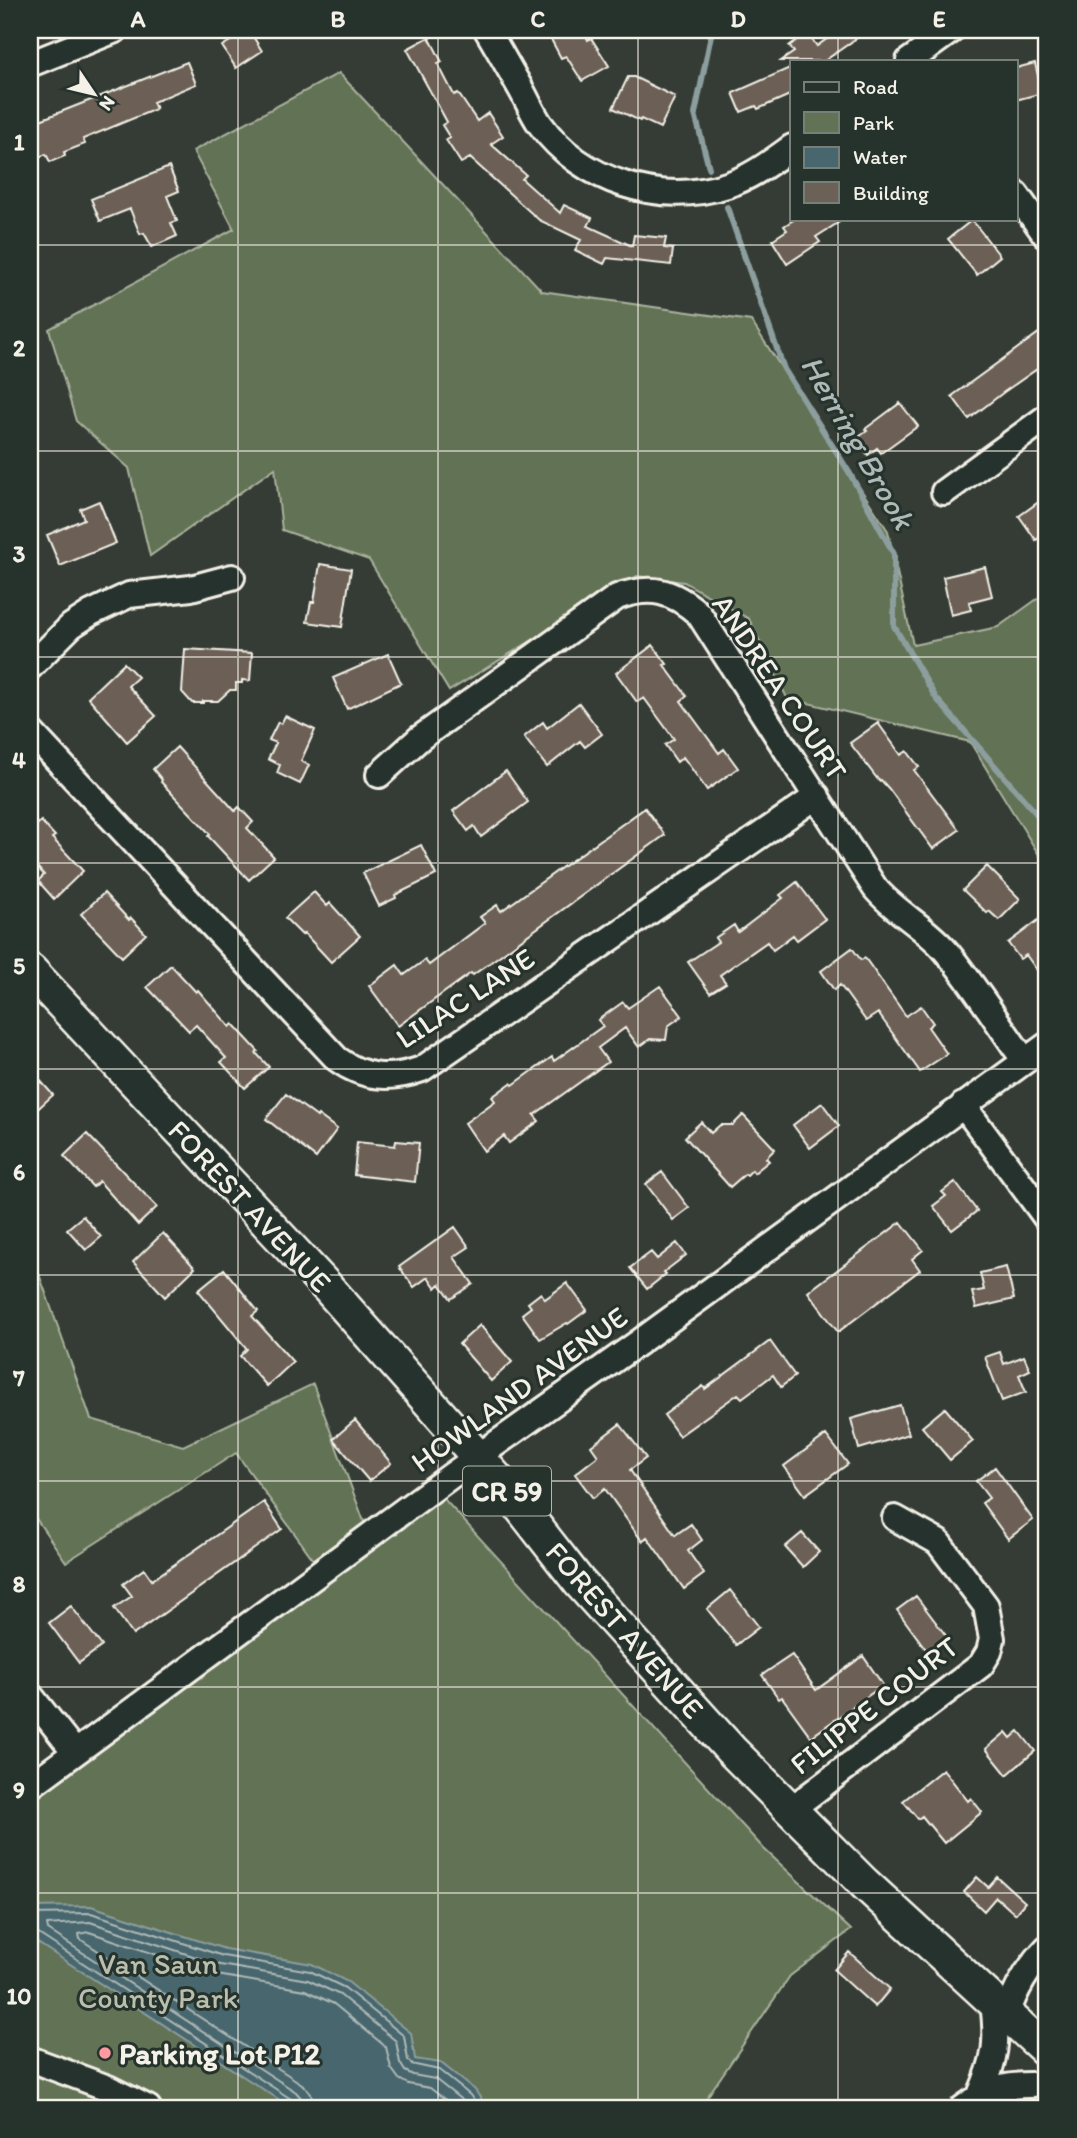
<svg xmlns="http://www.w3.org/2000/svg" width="1077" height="2138" font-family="Itim,sans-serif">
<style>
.green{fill:#627254;stroke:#abb29e;stroke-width:2}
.water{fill:#47666d;stroke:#8c9e9e;stroke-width:2}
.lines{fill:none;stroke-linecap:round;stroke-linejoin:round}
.shore{stroke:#afb9b7;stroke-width:2}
.stream{stroke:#8c9e9e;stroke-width:6}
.building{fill:#6c6156;stroke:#f4f1e8;stroke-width:2}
.minor-casing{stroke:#f4f1e8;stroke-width:30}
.major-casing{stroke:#f4f1e8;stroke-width:37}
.minor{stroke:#26332d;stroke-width:24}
.major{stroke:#26332d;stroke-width:32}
.grid{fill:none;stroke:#f4f1e8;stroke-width:2;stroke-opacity:0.55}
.poi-dot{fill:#ff9aa2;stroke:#26332d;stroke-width:2.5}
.labels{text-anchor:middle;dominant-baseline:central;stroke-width:6;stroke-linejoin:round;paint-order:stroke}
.shield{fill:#26332d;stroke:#b6b8b0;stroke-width:2}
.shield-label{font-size:28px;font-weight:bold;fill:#f4f1e8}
.street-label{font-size:30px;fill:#f4f1e8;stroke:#26332d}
.park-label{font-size:30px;fill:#babead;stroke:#26332d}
.poi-label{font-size:30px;font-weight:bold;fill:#f4f1e8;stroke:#26332d;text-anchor:start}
.water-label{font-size:32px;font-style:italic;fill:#afb9b7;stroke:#26332d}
.neatline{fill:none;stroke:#f4f1e8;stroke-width:2.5}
.grid-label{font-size:23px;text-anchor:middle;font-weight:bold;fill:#f4f1e8}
</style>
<rect width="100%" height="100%" fill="#343c35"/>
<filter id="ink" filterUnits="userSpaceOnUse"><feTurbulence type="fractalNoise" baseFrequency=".0143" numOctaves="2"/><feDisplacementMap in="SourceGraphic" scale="14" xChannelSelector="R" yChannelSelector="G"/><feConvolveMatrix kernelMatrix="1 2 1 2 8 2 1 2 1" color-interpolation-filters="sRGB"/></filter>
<g filter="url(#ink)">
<!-- green -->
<path class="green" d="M339,73L542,291L751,321L888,531L913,645L998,627L1047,592V868L970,742L787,698L749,619L684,582L637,576L449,691L369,560L282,530L275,468L150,556L129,468L76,421L49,329L234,229L193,151Z
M39,1274L91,1419L183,1446L313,1384L369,1535L434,1488L764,1849L851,1930L790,1976L701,2106L702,2108H30V1779L321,1570L236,1453L66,1562L30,1510V1283Z"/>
<!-- water -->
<path class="water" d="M91,1906L225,1949L312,1964L348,1982L411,2033L415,2059L441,2063L475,2090L487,2108H292L30,1938V1907Z"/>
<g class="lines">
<!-- shore -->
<path class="shore" d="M30,1914L91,1913L223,1956L310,1971L345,1988L404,2036L408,2060L411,2064L439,2070L470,2095L479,2108
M30,1932L37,1933L291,2099L294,2103L295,2108
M303,2108L302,2099L296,2092L48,1930L47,1925L90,1922L220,1965L308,1980L340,1995L396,2041L400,2063L405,2071L413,2075L435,2079L463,2101L468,2108
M314,2108L311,2094L302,2084L80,1939L79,1934L89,1932L217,1975L305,1990L334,2004L386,2047L391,2068L399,2079L408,2084L430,2088L456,2108"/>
<!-- stream -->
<path class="stream" d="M709,168L695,114L712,30
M727,207L784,369L849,472L894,554V626L936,698L1047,826"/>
</g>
<!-- building -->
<path class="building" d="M249,30L262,51L236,68L222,46Z
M546,30H583L588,40L591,38L609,66L582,81L566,56L561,58Z
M839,30H868L826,60L827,61H781L794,52L789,46L807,33L817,46Z
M429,37L442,62L438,64L454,95L458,93L477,121L488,113L503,136L491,144L526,175L522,179L560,213L564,205L592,218L588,226L632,246L634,235L666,238L664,248L673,249L671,265L607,258L604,264L575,250L581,240L539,220L470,158L461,163L446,140L450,138L442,125L447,122L407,49Z
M187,62L196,84L153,102L156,109L83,139L85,144L64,152L65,156L50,162L46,154L30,161V124Z
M1035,63L1042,93L1016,100V68Z
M792,67V94L758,109L756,106L741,112L733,93Z
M628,77H634L675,97L660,128L641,119L640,121L613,108Z
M169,167L179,191L167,196L177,221L171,223L177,236L152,247L144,233L140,234L130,209L100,221L91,199Z
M795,219H844L816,237L820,242L787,264L772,240L787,230L784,226Z
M972,220L1000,256L977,275L948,239Z
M1047,327V362L1004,392L969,419L952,396Z
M900,403L918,426L881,453L877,448L868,455L856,439L867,431L865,429Z
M1047,496V532L1036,540L1019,516Z
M99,501L116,543L60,566L47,535L84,519L80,509Z
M320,564L351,569L342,627L307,622L311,602H314Z
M985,567L992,596L969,602L971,610L951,615L943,577Z
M653,645L667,664L664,665L687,696L681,701L719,753L724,749L738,768L707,790L683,757L677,762L665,745L674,739L644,698L637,702L616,673Z
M185,649L252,653L250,681L242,680V683H236V690H230L218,701H203V703H192L182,692Z
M388,654L401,683L347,709L333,678Z
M124,663L138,677L128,686L156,716L127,742L88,697Z
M579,703L602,734L585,747L580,741L547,767L524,737L543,722L547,728Z
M285,716L315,730L301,761L309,765L300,784L277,773L280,765L268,759L276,743L269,740L278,722L281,724Z
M878,723L901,755L907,751L919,767L914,770L959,830L933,849L889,789L881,780L879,781L850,743Z
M177,747L235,811L239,807L253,822L247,828L274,857L249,880L208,836L210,834L161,782L162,780L153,769Z
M506,771L528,802L481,837L474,826L468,831L453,811Z
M645,808L665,835L473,975L471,973L398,1026L369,986L397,965L404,975L425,960L429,965L485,923L480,917L497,905L501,911Z
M41,821L55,836L52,838L83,871L54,899L38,881L44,875L30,859V831Z
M421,845L436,875L395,895L396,898L379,906L363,873Z
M987,866L1020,899L999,920L989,911L987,913L963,890Z
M797,882L825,919L797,940L793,935L773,950L767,942L720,975L726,983L710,993L688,962L718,942L715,938L734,925L738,932L783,898L780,895Z
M314,892L327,906L330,903L360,936L331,962L304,933L302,935L285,918Z
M104,893L129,920L131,918L146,934L122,957L81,914Z
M1040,919L1047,929V984L1026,955L1020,959L1008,943Z
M852,948L861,960L865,958L906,1016L921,1006L933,1023L928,1027L947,1054L920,1072L878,1013L866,1021L840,985L834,990L821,971Z
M171,965L196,992L198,990L230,1027L233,1024L258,1051L256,1053L269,1067L245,1088L221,1062L226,1058L196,1025L189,1031L147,987Z
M660,986L682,1016L668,1026L666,1040L650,1039L639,1047L625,1028L598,1048L608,1062L534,1115L539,1121L509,1143L504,1136L484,1151L465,1123L495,1101L492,1097L511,1083L513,1085L552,1057L554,1061L603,1026L598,1020L623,1002L628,1008Z
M30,1069L53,1095L30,1116Z
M286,1094L317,1117L318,1115L337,1129L316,1158L266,1119Z
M822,1103L839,1126L810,1148L793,1125Z
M743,1115L775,1149L766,1158L769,1161L754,1173L752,1170L747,1175L745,1174L730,1187L685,1137L701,1122L711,1133L720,1125H733Z
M87,1134L157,1207L138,1225L99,1181L93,1187L64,1156Z
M396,1141L419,1143L415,1182L354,1175L357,1142L395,1146Z
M662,1172L689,1208L673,1220L646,1184Z
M955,1182L977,1211L952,1230L933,1206L946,1196L942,1192Z
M83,1216L101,1237L86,1250L67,1229Z
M901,1222L923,1250L912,1259L920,1270L838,1332L808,1292Z
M455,1227L469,1247L454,1257L473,1284L451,1299L440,1284L436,1288L428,1277L414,1287L399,1267Z
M163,1233L195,1268L165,1297L133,1262Z
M677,1243L686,1255L664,1272L666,1274L647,1289L630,1268L651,1252L657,1259Z
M1006,1267L1014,1299L976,1308L972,1292L984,1290L980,1273Z
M224,1269L258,1311L252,1316L293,1362L267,1386L240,1356L247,1349L198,1290Z
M567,1283L587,1310L568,1324L567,1323L540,1339L522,1314L531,1307L528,1303L541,1293L545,1299Z
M480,1325L512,1362L491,1381L459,1344Z
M770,1341L795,1376L781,1387L773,1375L742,1398L738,1394L679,1436L664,1415L703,1386L705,1389Z
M1000,1352L1004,1364L1024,1356L1030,1370L1019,1375L1026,1392L1002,1401L985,1357Z
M900,1405L909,1434L859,1449L851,1419Z
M945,1408L973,1441L950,1460L922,1427Z
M355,1420L391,1463L369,1481L333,1439Z
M620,1424L646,1458L630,1470L675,1535L691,1524L702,1540L688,1551L704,1574L684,1589L647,1537L642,1541L605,1489L593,1498L575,1474L598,1456L591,1446Z
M826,1435L848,1464L805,1495L784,1466Z
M995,1467L1033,1520L1008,1539L982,1503L989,1498L976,1481Z
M264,1502L282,1529L133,1635L114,1608L132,1596L123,1584L144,1569L152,1580Z
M802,1533L819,1552L803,1567L785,1547Z
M730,1590L759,1627L736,1645L707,1609Z
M916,1596L947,1637L928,1652L897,1610Z
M71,1606L102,1646L79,1663L49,1623Z
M792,1655L816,1690L863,1656L883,1685L811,1737L782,1697L779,1699L762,1675Z
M1019,1731L1035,1751L1007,1775L986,1749L1006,1732L1011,1738Z
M943,1769L968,1801L971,1798L982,1812L944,1843L922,1816L918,1819L903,1801Z
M977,1877L988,1887L997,1877L1025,1902L1015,1914L996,1897L984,1911L964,1892Z
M849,1952L890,1989L875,2007L834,1970Z"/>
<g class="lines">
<!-- minor casing -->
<g class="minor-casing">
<path id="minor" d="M487,30C499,50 510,70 522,91C528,102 533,114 540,124C581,181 660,207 727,185C752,177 771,162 792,147
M909,61L952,30
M30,64L115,30
M1016,194L1047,237
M944,492L1047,417
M30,667L71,626L91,613L129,595L191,588L232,577
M30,731L337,1059C364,1079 391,1080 422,1069L817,796
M379,775L420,738L617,597C651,585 672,590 699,614L875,888C895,912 924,926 945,950C974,984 998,1024 1025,1061
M963,1105L1047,1219
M30,1695L75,1752
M30,1786L452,1475L638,1343L1047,1045
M790,1810L981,1665L989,1652L992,1639L986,1606L938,1542L895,1518
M1007,2015C1015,1989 1029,1967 1047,1948
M30,2059L108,2088L148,2108
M980,2095C996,2058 998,2043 993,2002
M963,2108C992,2086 1011,2084 1047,2085"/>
</g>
<!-- major casing -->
<g class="major-casing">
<path id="major" d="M30,970L328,1288L507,1490L579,1582L731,1750L864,1883L1047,2051"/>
</g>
<!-- minor -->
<use href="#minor" class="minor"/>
<!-- major -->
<use href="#major" class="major"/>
</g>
</g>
<!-- grid -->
<path class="grid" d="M238,30V2108M438,30V2108M638,30V2108M838,30V61M838,219V2108M30,245H1047M30,451H1047M30,657H1047M30,863H1047M30,1069H1047M30,1275H1047M30,1481H1047M30,1687H1047M30,1893H1047"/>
<!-- markers -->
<circle class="poi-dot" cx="105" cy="2053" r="7"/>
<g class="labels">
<!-- shield labels -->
<rect class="shield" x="463" y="1466.5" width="88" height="49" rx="5"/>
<g class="shield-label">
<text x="507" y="1491">CR 59</text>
</g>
<!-- street labels -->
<g class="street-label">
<text transform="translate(780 687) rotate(56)">ANDREA COURT</text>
<text transform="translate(465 998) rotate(-33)">LILAC LANE</text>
<text transform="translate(250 1206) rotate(47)">FOREST AVENUE</text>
<text transform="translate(519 1389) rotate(-36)">HOWLAND AVENUE</text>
<text transform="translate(625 1630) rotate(49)">FOREST AVENUE</text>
<text transform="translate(874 1705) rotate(-38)">FILIPPE COURT</text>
</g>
<!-- park labels -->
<g class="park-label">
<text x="158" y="1963">Van Saun<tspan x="158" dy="34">County Park</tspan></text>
</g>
<!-- poi labels -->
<g class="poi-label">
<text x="119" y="2053">Parking Lot P12</text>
</g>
<!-- water labels -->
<g class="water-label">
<text transform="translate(858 442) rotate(60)">Herring Brook</text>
</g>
</g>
<!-- margin -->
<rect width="1077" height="2138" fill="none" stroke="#26332d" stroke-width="77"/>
<!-- legend -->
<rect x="790" y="60" width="228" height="161" fill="#26332d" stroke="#787f78" stroke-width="2"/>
<rect x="804" y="82" width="35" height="10" fill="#26332d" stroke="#787f78" stroke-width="2"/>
<text x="853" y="94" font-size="21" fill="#f4f1e8">Road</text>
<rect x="804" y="112" width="35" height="21" fill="#627254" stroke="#787f78" stroke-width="2"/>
<text x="853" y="130" font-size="21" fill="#f4f1e8">Park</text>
<rect x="804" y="147" width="35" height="21" fill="#47666d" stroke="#787f78" stroke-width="2"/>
<text x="853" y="164" font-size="21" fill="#f4f1e8">Water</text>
<rect x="804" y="182" width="35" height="21" fill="#6c6156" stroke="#787f78" stroke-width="2"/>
<text x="853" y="200" font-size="21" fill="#f4f1e8">Building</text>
<!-- north arrow -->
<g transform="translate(94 94) rotate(125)" stroke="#26332d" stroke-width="5" paint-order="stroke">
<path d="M0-5L12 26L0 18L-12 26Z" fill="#f4f1e8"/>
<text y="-10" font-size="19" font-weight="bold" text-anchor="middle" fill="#f4f1e8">N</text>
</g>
<rect x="38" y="38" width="1000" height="2062" class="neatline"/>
<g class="grid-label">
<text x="138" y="27">A</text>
<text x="338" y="27">B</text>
<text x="538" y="27">C</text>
<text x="738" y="27">D</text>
<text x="939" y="27">E</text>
<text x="19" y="150">1</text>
<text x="19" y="356">2</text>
<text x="19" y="562">3</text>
<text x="19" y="768">4</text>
<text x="19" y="974">5</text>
<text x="19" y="1180">6</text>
<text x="19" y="1386">7</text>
<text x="19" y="1592">8</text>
<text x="19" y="1798">9</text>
<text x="19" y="2004">10</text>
</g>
</svg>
